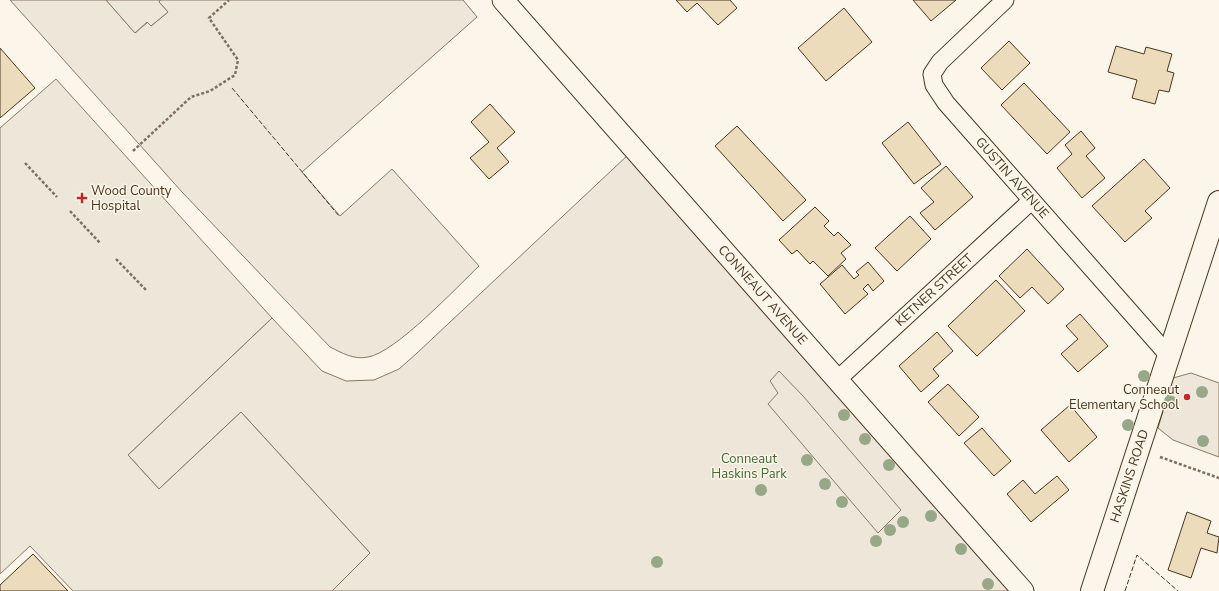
<svg xmlns="http://www.w3.org/2000/svg" width="1219" height="591" font-family="'Nunito Sans',sans-serif">
<style>
.green{fill:#ede6d9;stroke:#887966}
.parking{fill:#ede7d9;stroke:#887966}
.building{fill:#ecdcbc;stroke:#4a3520}
.lines{fill:none;stroke-linecap:round;stroke-linejoin:round}
.minor-casing{stroke:#4a3520;stroke-width:19}
.tertiary-casing{stroke:#4a3520;stroke-width:23}
.secondary-casing{stroke:#4a3520;stroke-width:24}
.path{stroke:#7f6f5c;stroke-width:2.5;stroke-dasharray:3 2;stroke-linecap:butt}
.minor{stroke:#fbf6e9;stroke-width:17}
.tertiary{stroke:#fbf6e9;stroke-width:21}
.secondary{stroke:#fbf6e9;stroke-width:22}
.fence{stroke:#4a3520;stroke-width:1;stroke-dasharray:5 2;stroke-linecap:butt}
.tree{fill:#96a887}
.poi-dot{fill:#c62828;stroke:#fbf6e9;stroke-width:1.5}
.labels{text-anchor:middle;dominant-baseline:central;stroke-width:3;stroke-linejoin:round;paint-order:stroke}
.street-label{font-size:13px;fill:#4a3520;stroke:#fbf6e9}
.poi-label{font-size:13px;fill:#4a3520;stroke:#fbf6e9;text-anchor:start}
.park-label{font-size:13px;fill:#436837;stroke:#fbf6e9}
</style>
<rect width="100%" height="100%" fill="#fbf6e9"/>
<!-- green -->
<path class="green" d="M10,0H106L135,33L148,22L151,26L168,12L159,2L160,0H463L477,17L302,172L340,216L392,169L479,266C457,287 395,353 368,357C354,360 342,353 330,347L182,192Z
M629,154L748,295L757,287L1023,591H332L370,553L241,412L159,489L128,455L272,318L322,371L346,381L374,380L399,369L416,354Z
M1191,373L1219,383V457L1173,440L1158,428L1173,378Z"/>
<!-- parking -->
<path class="parking" d="M106,0H160L159,2L168,12L151,26L147,22L135,33Z
M56,79L272,318L128,455L159,489L241,412L370,553L332,591H73L30,546L0,574V128Z
M779,371L803,396L901,510L878,533L768,404L778,393L770,381Z"/>
<!-- building -->
<path class="building" d="M676,0H730L737,8L718,25L697,3L687,12Z
M913,0H956L931,21Z
M844,8L872,42L826,81L798,48Z
M1009,41L1030,63L1002,90L981,68Z
M1116,46L1144,54L1146,47L1172,54L1167,71L1174,73L1169,92L1159,90L1155,104L1132,98L1137,80L1108,72Z
M0,48L35,88L0,118Z
M1024,83L1070,132L1047,154L1001,105Z
M490,104L515,132L497,148L509,162L489,179L470,158L489,142L471,122Z
M908,122L941,164L914,184L882,143Z
M737,126L806,200L783,221L715,146Z
M1081,131L1095,148L1086,156L1105,178L1082,198L1057,168L1072,154L1065,145Z
M1144,159L1170,188L1145,211L1152,218L1125,242L1092,206Z
M946,166L973,197L935,230L920,213L934,202L921,188Z
M815,207L829,221L824,226L834,236L838,232L851,245L841,253L846,259L828,276L813,261L810,264L797,250L792,254L779,240Z
M910,216L931,239L897,271L875,248Z
M1027,249L1064,289L1048,304L1032,287L1020,298L999,276Z
M868,262L884,281L873,291L868,284L863,289L868,294L845,314L820,284L842,265L854,279L859,275L856,272Z
M996,280L1025,311L977,356L948,326Z
M1080,314L1108,346L1078,372L1061,354L1078,339L1066,326Z
M937,332L953,351L933,369L939,376L921,392L899,366Z
M948,384L979,417L959,436L928,402Z
M1070,405L1097,437L1069,462L1041,430Z
M982,428L1011,461L994,476L964,443Z
M1057,476L1069,490L1031,522L1007,494L1023,480L1035,494Z
M1187,512L1211,521L1207,533L1219,537L1217,553L1201,548L1191,578L1168,570Z
M33,554L68,591H0V585Z"/>
<g class="lines">
<!-- minor casing -->
<g class="minor-casing">
<g id="minor">
<path id="s1" d="M1005,0L940,62L932,74L934,85L946,103L1169,356"/>
<path id="s2" d="M838,379L1031,201"/>
</g>
</g>
<!-- tertiary casing -->
<g class="tertiary-casing">
<g id="tertiary">
<path id="s3" d="M503,0L1023,591"/>
</g>
</g>
<!-- secondary casing -->
<g class="secondary-casing">
<g id="secondary">
<path id="s4" d="M1092,591L1219,202"/>
</g>
</g>
<!-- path -->
<path class="path" d="M133,151L191,97L210,91L235,75L238,60L209,18L229,0
M25,163L57,197
M70,211L100,243
M116,259L146,290
M1160,457L1219,478"/>
<!-- minor -->
<use href="#minor" class="minor"/>
<!-- tertiary -->
<use href="#tertiary" class="tertiary"/>
<!-- secondary -->
<use href="#secondary" class="secondary"/>
<!-- fence -->
<path class="fence" d="M232,88L339,216
M1125,591L1137,555L1178,591"/>
</g>
<!-- trees -->
<g class="tree">
<circle cx="1144" cy="376" r="6"/>
<circle cx="1202" cy="392" r="6"/>
<circle cx="1170" cy="401" r="6"/>
<circle cx="844" cy="415" r="6"/>
<circle cx="1128" cy="425" r="6"/>
<circle cx="865" cy="439" r="6"/>
<circle cx="1203" cy="441" r="6"/>
<circle cx="807" cy="460" r="6"/>
<circle cx="889" cy="465" r="6"/>
<circle cx="825" cy="484" r="6"/>
<circle cx="761" cy="490" r="6"/>
<circle cx="842" cy="502" r="6"/>
<circle cx="931" cy="516" r="6"/>
<circle cx="903" cy="522" r="6"/>
<circle cx="890" cy="530" r="6"/>
<circle cx="876" cy="541" r="6"/>
<circle cx="961" cy="549" r="6"/>
<circle cx="657" cy="562" r="6"/>
<circle cx="988" cy="584" r="6"/>
</g>
<!-- markers -->
<g class="poi-dot">
<path d="M80 192h4v4h4v4h-4v4h-4v-4h-4v-4h4z"/>
<circle cx="1187" cy="397" r="4"/>
</g>
<g class="labels">
<!-- street labels -->
<g class="street-label">
<text stroke="none"><textPath href="#s1" startOffset="237">GUSTIN AVENUE</textPath></text>
<text stroke="none"><textPath href="#s2" startOffset="131">KETNER STREET</textPath></text>
<text stroke="none"><textPath href="#s3" startOffset="393">CONNEAUT AVENUE</textPath></text>
<text stroke="none"><textPath href="#s4" startOffset="121">HASKINS ROAD</textPath></text>
</g>
<!-- poi labels -->
<g class="poi-label">
<text x="91" y="191">Wood County<tspan x="91" dy="15">Hospital</tspan></text>
<text x="1179" y="390" text-anchor="end">Conneaut<tspan x="1179" dy="15">Elementary School</tspan></text>
</g>
<!-- park labels -->
<g class="park-label">
<text x="749" y="459">Conneaut<tspan x="749" dy="15">Haskins Park</tspan></text>
</g>
</g>
</svg>
